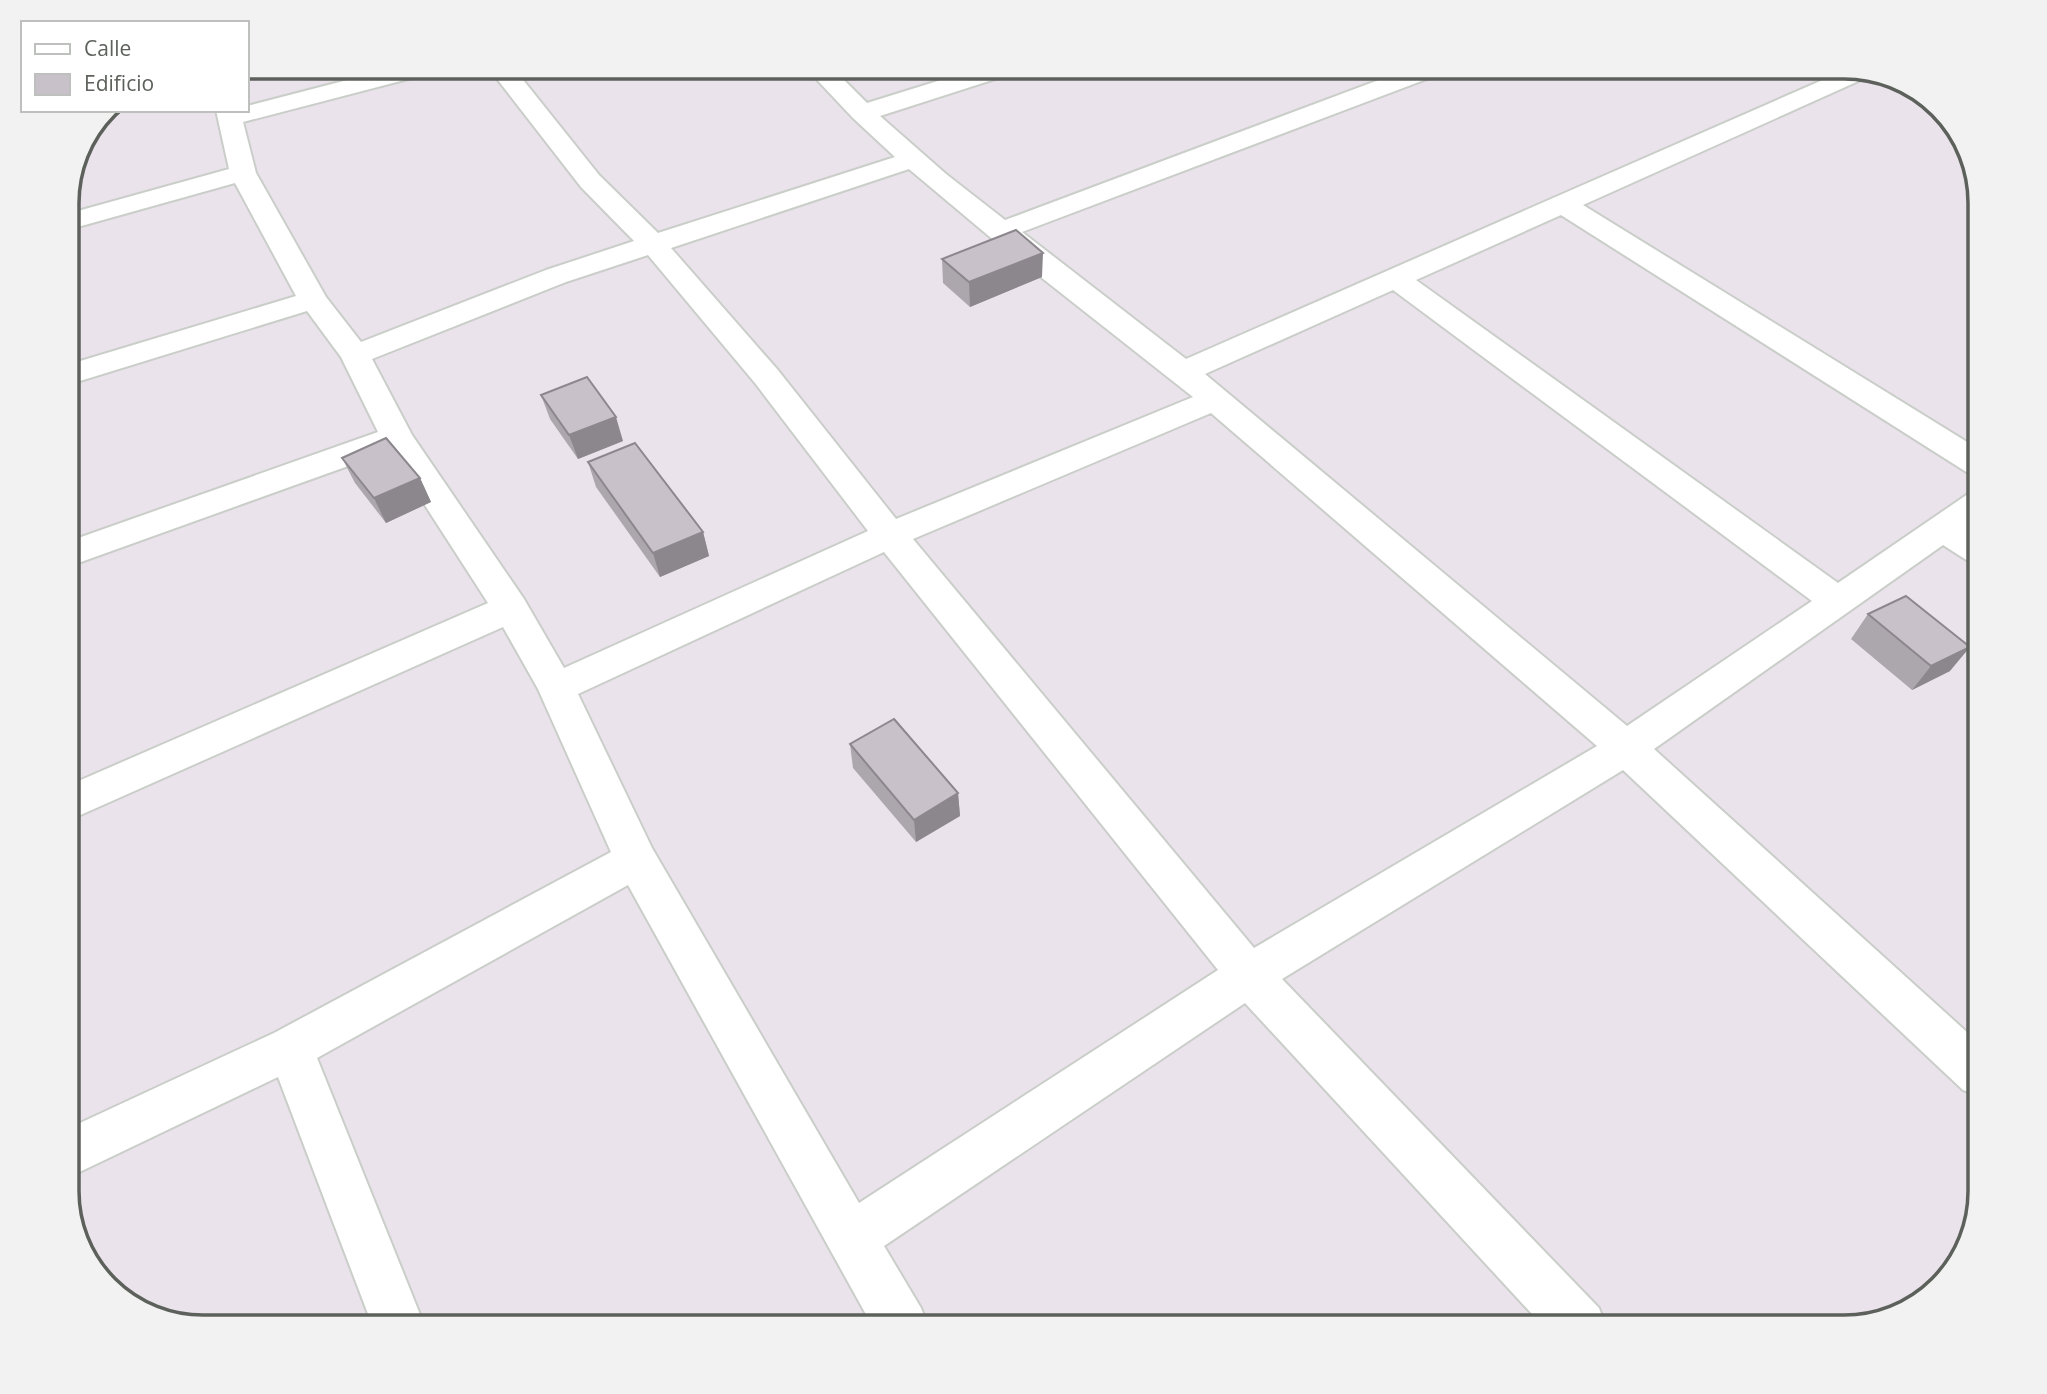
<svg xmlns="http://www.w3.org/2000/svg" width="2047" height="1394" font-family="'Open Sans',sans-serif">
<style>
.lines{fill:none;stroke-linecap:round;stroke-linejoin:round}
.minor-casing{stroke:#cacec9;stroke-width:4}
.minor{fill:#fff;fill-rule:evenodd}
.wall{fill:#aca6ad}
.shaded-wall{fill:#8c878d}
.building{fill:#c8c1c9;stroke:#8c878d;stroke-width:2}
.rim{fill:none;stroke:#5d615b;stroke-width:3.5}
</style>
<rect width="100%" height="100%" fill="#ebe3ec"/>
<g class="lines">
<!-- minor casing -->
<g class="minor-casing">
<path id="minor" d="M401,66H443L439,71L243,122L256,173L326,297L361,342L546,270L634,241L581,187L487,66H512L599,175L658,233L895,157L853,118L804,66H830L867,103L986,66H1024L1020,71L880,116L946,174L1005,220L1416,66H1452L1448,71L1022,232L1186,359L1850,68L1872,75L1583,205L1980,450V476L1968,473L1561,215L1416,280L1838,583L1968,494L1980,490V518L1968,527L1980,536V564L1968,561L1943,545L1654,749L1980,1044V1096L1963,1090L1623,770L1282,979L1599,1308L1606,1327H1544L1245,1003L884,1246L921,1308L928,1327H873L628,885L317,1058L425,1327H373L278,1077L67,1178V1129L274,1033L611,852L538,689L503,627L67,821V786L488,603L390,451L67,567V542L378,432L341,357L307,311L67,385V365L296,296L235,183L67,230V214L229,169L216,110H247V106ZM909,169L990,237L1193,397L896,519L777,369L671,248ZM648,255L755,383L868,531L564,668L524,599L412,435L372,359L566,282ZM1393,290L1812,601L1627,726L1205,374ZM1211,413L1597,746L1254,948L913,539ZM884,552L1218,970L859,1203L652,848L578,694Z"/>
</g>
<!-- minor -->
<use href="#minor" class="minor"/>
</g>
<!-- wall -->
<path class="wall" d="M942,259L1042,277L970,307L943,283Z
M541,395L623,441L578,459L550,419Z
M342,458L420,478L431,502L386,523L355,483Z
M588,462L703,532L709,556L660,577L596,487Z
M1868,614L1950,671L1912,690L1851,639Z
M850,744L958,793L960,816L916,842L853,768Z"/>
<!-- shaded-wall -->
<path class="shaded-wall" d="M1043,253L1042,277L970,307L969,282Z
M616,417L623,441L578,459L569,435Z
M420,478L431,502L386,523L374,498Z
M703,532L709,556L660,577L653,553Z
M1970,647L1950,671L1912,690L1931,666Z
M958,793L960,816L916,842L914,820Z"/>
<!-- building -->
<path class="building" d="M1016,230L1043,253L969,282L942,259Z
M587,377L616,417L569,435L541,395Z
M386,438L420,478L374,498L342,458Z
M635,443L703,532L653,553L588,462Z
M1906,596L1970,647L1931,666L1868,614Z
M894,719L958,793L914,820L850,744Z"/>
<!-- crop -->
<path d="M0 0H2047V1394H0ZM203 79H1844A124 124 0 0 1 1968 203V1191A124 124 0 0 1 1844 1315H203A124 124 0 0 1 79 1191V203A124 124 0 0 1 203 79Z" fill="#f2f2f2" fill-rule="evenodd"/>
<path class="rim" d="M203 79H1844A124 124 0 0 1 1968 203V1191A124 124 0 0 1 1844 1315H203A124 124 0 0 1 79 1191V203A124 124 0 0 1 203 79Z"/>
<!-- legend -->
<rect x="21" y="21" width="228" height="91" fill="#ffffff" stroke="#bec0bd" stroke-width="2"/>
<rect x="35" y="44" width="35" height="10" fill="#ffffff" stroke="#bec0bd" stroke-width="2"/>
<text x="84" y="56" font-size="21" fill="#5d615b">Calle</text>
<rect x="35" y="74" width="35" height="21" fill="#c8c1c9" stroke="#bec0bd" stroke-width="2"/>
<text x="84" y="91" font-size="21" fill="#5d615b">Edificio</text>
</svg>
